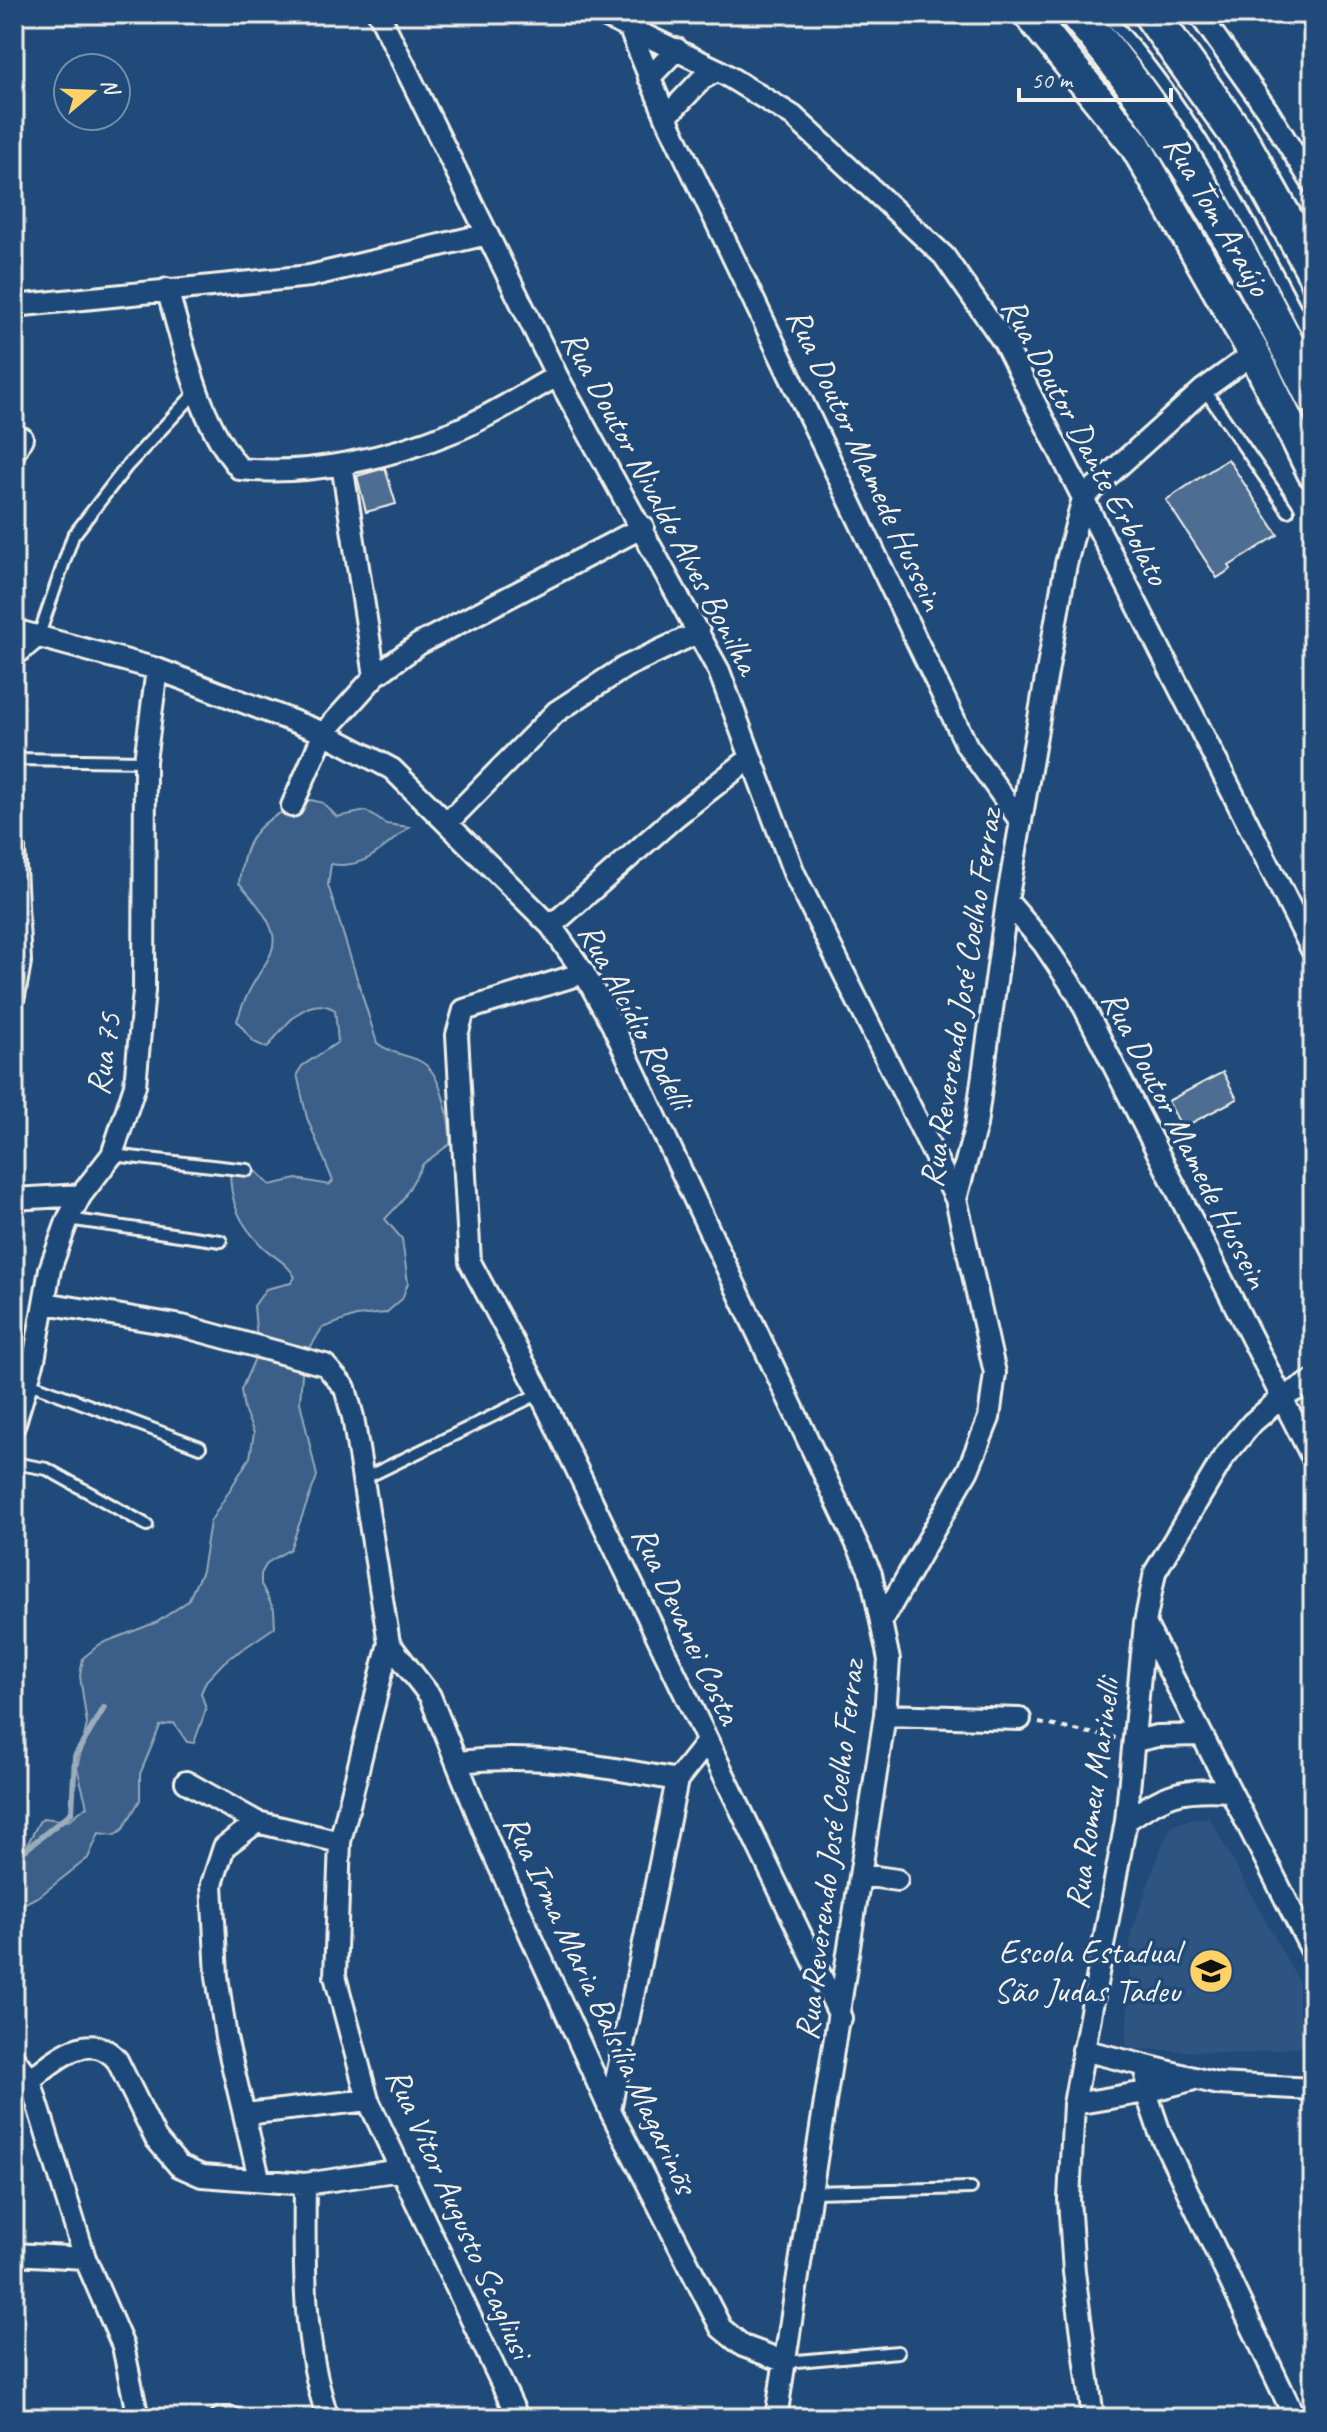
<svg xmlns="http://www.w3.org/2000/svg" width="1327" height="2432" font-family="Caveat,sans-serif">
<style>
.built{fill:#2d5581}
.green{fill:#3a5f88;stroke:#97a8b8;stroke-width:2}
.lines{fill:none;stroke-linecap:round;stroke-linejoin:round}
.stream{stroke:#9cacbb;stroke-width:6}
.building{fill:#4d6e92;stroke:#f4f1e8;stroke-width:2}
.service-casing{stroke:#f4f1e8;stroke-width:16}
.minor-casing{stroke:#f4f1e8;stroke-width:26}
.secondary-casing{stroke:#f4f1e8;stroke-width:36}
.primary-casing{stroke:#f4f1e8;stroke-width:40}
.path{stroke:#f4f1e8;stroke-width:4;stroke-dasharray:6 6;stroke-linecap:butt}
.service{stroke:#1f4a7a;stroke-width:10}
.minor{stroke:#1f4a7a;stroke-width:20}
.secondary{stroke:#1f4a7a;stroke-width:30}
.primary{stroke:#1f4a7a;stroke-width:34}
.labels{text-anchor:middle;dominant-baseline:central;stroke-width:7;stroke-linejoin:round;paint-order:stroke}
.street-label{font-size:34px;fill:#f4f1e8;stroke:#1f4a7a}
.poi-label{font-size:34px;fill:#f4f1e8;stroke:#1f4a7a;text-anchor:end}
</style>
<rect width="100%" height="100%" fill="#1f4a7a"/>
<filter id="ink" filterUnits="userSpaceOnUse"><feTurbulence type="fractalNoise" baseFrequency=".0125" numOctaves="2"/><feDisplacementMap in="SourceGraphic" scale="16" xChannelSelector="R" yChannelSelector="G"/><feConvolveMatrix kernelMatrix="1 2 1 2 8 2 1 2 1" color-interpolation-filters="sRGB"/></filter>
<g filter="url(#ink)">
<!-- built -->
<path class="built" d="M1209,1817L1313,2008V2031L1308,2045L1247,2054L1126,2048L1131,1933L1164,1840L1173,1824Z"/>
<!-- green -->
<path class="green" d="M311,800L323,803L337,817L366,811L386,824L409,827C384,847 365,870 331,864L328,885L377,1043C396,1057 410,1054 423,1063C442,1074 451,1124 450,1144L423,1164L402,1201L385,1219L402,1239L408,1283L402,1299L386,1313L356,1316L322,1328L303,1360L300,1402L317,1476L290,1549L267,1563L261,1574V1584L274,1610L275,1627L224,1662L206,1681L201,1693L206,1709L194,1743L187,1742L174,1723L160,1726L140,1774V1800L123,1829L115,1835L99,1833L88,1858L41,1895L14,1909V1870L39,1822L44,1818L68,1821L87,1806L77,1768L87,1724L80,1676L83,1658L100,1644L157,1622L188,1601L202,1571L210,1522L250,1457L254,1433L244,1410L241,1390L258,1351L254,1306L266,1289L291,1283L295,1277C287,1262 273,1257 262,1246C239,1223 230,1202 230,1170L237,1164L248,1163L270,1185L297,1179L329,1185L333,1181L307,1118L297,1074L302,1066L338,1042L335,1010C307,992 283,1028 267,1048L254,1042L237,1021C259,948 306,956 239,883C245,831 262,818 311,800Z"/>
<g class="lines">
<!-- stream -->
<path class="stream" d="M14,1859L72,1812L75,1756L104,1708"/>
</g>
<!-- building -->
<path class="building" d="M1228,459L1278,535L1229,566L1231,569L1217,578L1166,500Z
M385,468L396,504L366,512L357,476Z
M1223,1072L1237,1099L1182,1128L1168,1101Z"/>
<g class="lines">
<!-- service casing -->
<g class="service-casing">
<path id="service" d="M1106,14C1195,110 1252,227 1313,342
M1302,275L1313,295
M1204,389L1288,511
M39,635L73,536L127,466L197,391
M14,759L145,761
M112,1155L248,1170
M68,1219L221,1241
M14,1353L34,1360
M29,1383L200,1447
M14,1463L47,1469L147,1525
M363,1479L540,1393
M812,2192L971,2188
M786,2362L898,2352"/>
</g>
<!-- minor casing -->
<g class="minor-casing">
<path id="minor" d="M379,14L557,376L719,671L794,873L956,1199
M600,14L718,70L793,116L944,256L1004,342L1313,952
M1199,14L1267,110L1313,184
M628,25L666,117L967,746L1021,822
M649,78L677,49
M666,117L702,79L718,70
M167,289C185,350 198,420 240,469C311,476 389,458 455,431C490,417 524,394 557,376
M14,306L310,276L487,234
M14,453L22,438
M342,464L375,676
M14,630L157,669L324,733L392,769L551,926L584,973L612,1024L871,1574L889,1660L885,1715L776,2418
M14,656L39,635
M292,806L324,733L375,676L419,644L643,527
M449,821L556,712L625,667L699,632
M14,848L20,962L14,996
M1007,901L1043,943L1078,995L1313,1459
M551,926L675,817L749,759
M584,973L464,1010L457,1035L470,1262L540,1393L841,2018
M14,1199L81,1195
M45,1303L182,1326L325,1365L345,1388L353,1417L389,1643L340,1842L335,1976L368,2100L518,2418
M14,1426L34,1360L50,1269L68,1219L81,1195L112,1155L135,1085L144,991L145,761L157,669
M882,1621L968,1470L989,1418L995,1373L956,1199L976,1125L1007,901L1066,564L1083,498L1204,389L1254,353
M1146,1625L1313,1953
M389,1643L430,1696L492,1850L610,2110L721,2328L743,2346L786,2362
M885,1715L1020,1719
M1135,1741L1157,1736L1200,1735
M458,1762C539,1753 599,1766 677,1780
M186,1782L257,1822
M1126,1821C1166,1793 1181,1788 1229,1791
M862,1875L897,1880
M1083,2050L1218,2084L1313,2089
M14,2058L30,2080L85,2258L123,2346L138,2418
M1147,2069L1146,2092L1160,2133L1295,2418
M30,2080C55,2060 89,2028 117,2060L156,2139L179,2166L202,2176L305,2184L401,2170
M1074,2104L1146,2092L1191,2080
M610,2110L677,1780L707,1742
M245,2114L368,2100
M259,2178L226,2038L217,1976L212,1884L224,1847L257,1822L340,1842
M305,2184C304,2262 302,2343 328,2418
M14,2254L85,2258
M221,2418H231
M1093,2418L1074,2272L1069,2199L1074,2104L1126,1821L1145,1623L1155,1572L1223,1458L1252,1423L1281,1398L1313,1381"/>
</g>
<!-- secondary casing -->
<g class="secondary-casing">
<path id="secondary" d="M1029,14L1135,145L1254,353L1313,473"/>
</g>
<!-- primary casing -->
<g class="primary-casing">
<path id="primary" d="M1077,14C1176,127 1246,263 1313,396
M1151,14L1241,140L1313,269"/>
</g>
<!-- path -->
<path class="path" d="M1039,1723L1116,1738"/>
<!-- service -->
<use href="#service" class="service"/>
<!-- minor -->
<use href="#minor" class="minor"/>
<!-- secondary -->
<use href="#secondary" class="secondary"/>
<!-- primary -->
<use href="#primary" class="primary"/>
</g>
</g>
<!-- icons -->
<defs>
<g id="school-disc" transform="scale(2.3)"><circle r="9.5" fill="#ffd166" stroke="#1f4a7a"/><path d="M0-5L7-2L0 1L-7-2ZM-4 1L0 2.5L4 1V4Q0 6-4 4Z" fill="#111"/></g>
</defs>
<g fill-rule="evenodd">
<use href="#school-disc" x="1211" y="1971"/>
</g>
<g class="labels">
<!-- street labels -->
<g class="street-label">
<text transform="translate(1218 215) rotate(60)">Rua Tom Araújo</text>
<text transform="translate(1086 441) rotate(62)">Rua Doutor Dante Erbolato</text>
<text transform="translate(866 459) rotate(65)">Rua Doutor Mamede Hussein</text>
<text transform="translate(661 502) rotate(62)">Rua Doutor Nivaldo Alves Bonilha</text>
<text transform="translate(960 998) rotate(-81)">Rua Reverendo José Coelho Ferraz</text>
<text transform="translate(636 1016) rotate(62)">Rua Alcídio Rodelli</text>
<text transform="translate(103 1054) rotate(-81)">Rua 75</text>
<text transform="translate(1186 1139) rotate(63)">Rua Doutor Mamede Hussein</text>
<text transform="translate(687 1625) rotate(65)">Rua Devanei Costa</text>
<text transform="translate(1092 1794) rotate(-82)">Rua Romeu Marinelli</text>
<text transform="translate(829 1850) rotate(-83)">Rua Reverendo José Coelho Ferraz</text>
<text transform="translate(601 2004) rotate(65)">Rua Irma Maria Balsília Magarinõs</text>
<text transform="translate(460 2213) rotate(66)">Rua Vitor Augusto Scagliusi</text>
</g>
<!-- poi labels -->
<g class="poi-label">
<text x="1180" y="1951">Escola Estadual<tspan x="1180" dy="39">São Judas Tadeu</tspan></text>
</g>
</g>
<!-- margin -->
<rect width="1327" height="2432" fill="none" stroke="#1f4a7a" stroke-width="48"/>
<rect x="24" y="24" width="1279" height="2384" fill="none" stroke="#f4f1e8" stroke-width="3" filter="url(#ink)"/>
<!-- north arrow -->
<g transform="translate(92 92) rotate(71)"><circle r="38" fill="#1f4a7a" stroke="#748da6" stroke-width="2"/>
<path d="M0-6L14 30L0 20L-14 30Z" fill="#ffd166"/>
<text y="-12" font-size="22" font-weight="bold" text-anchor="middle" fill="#f4f1e8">N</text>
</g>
<!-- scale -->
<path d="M1019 88v12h152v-12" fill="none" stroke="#f4f1e8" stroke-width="4"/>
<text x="1031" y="88" font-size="24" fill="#f4f1e8" stroke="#1f4a7a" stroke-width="6" paint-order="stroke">50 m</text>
</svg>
